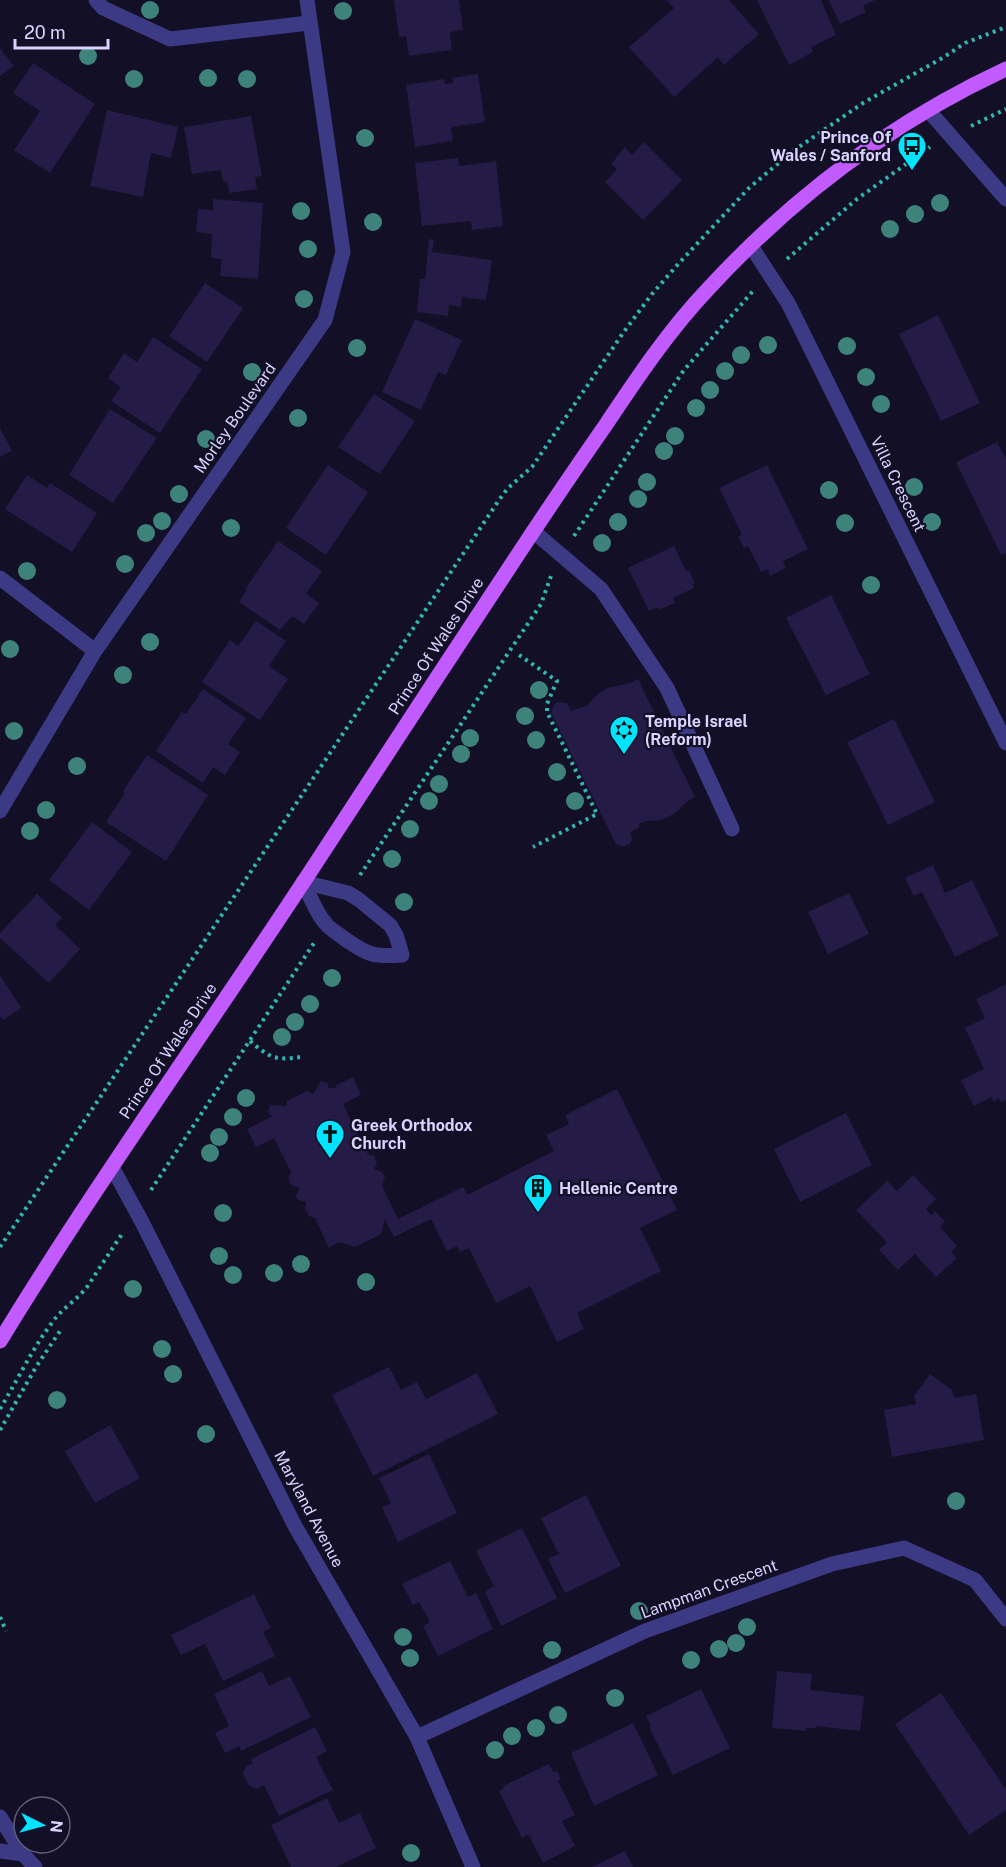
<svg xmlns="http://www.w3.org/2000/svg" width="1006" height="1867" font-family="'Public Sans',sans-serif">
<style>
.building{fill:#241b47}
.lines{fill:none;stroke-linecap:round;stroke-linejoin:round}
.path{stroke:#2fb8b0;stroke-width:4;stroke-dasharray:3 4.5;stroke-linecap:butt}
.minor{stroke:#3d3a85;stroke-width:15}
.major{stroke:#c25bff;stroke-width:15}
.tree{fill:#3d827b}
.labels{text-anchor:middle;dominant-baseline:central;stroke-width:4.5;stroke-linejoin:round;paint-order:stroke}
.poi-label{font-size:16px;font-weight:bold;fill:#d9d4ff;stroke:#130f26;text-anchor:start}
.street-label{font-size:16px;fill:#d9d4ff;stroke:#130f26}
</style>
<rect width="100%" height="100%" fill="#130f26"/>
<!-- building -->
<path class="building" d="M394,0H459L463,30L450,32L452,50L409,56L406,36L399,37Z
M666,0H729L759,34L724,65L718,57L674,97L629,47L674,8Z
M757,0H821L836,35L811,47L813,52L789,65Z
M829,0H875L863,6L866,12L840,24Z
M0,48L14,66L0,76Z
M33,63L95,104L50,173L14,150L40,111L13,93Z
M478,74L485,122L451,127L453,141L415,147L406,85L444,79L445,84L453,83L452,78Z
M107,110L178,127L171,158L151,153L143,197L90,186Z
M251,116L262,176L255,177L257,189L229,193L227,181L223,182L221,170L192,174L184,127Z
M644,142L682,180L643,220L605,182L617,169L611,164L625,147L632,155Z
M458,158L459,166L496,161L503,226L472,230L471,221L422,226L415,163Z
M213,199L263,203L258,279L220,276L222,259L211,258L212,234L196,232L198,209L213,210Z
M429,239L434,240L432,252L492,260L486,300L462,297L461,307L449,305L448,316L417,312L420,279H425Z
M205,283L243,308L207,362L169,336Z
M938,315L980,403L941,421L899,334Z
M415,319L462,340L446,375L438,372L421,410L382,392Z
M153,337L202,369L160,433L111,401L121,387L108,378L124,353L137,362Z
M374,394L415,421L380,474L338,447Z
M110,409L157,438L113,503L69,475Z
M0,428L12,451L0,457Z
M997,442L1006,459V553L1001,555L956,462Z
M328,465L368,492L326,555L286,528Z
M767,465L808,549L783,561L786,568L770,576L768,569L761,572L748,546L744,548L738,536L742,535L719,488Z
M27,475L47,488L50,483L97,513L72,552L5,509Z
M278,541L322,571L306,594L319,603L304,624L292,616L280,630L239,602L247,590L246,588Z
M674,546L686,571L689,570L695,583L692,584L694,588L673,598L675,603L659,610L658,607L649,611L628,568Z
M831,595L870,674L826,695L786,618Z
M256,621L286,641L269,666L288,679L260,720L202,682L230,640L238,646Z
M638,679L695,797L689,800L674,814L661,820L647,821L639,824L640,827L630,832L632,839L630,844L622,847L616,844L551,713L553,707L557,702L567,703L571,711L588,705L594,697L607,688L631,683Z
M203,689L246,718L228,744L240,752L225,775L213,767L203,783L156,751L182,712L186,714Z
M894,719L935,802L888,825L847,742Z
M147,755L208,795L166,861L106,822L125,793L123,791Z
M92,822L132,852L89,910L49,880Z
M933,865L945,893L972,880L999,935L955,957L922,892L914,896L905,878Z
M849,893L869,934L828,954L808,912Z
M37,894L62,918L55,925L80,949L49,983L0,938V933Z
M0,975L21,1008L3,1020L0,1016Z
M1006,984V1100L1001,1102L999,1098L993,1102L992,1097L974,1106L961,1080L984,1069L965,1028L985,1018L976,999Z
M353,1077L361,1095L343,1104L359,1138L367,1140L370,1146L367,1154L374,1156L377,1163L374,1169L382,1172L385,1177L382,1185L398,1219L463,1187L467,1195L554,1151L546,1135L569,1124L565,1115L617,1089L677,1210L640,1228L661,1271L577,1313L584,1329L557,1342L530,1286L496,1303L469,1248L460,1252L457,1246L447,1251L431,1219L394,1237L385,1219L381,1234L355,1247L339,1242L329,1248L315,1218L309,1216L305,1208L306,1202L298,1200L296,1195L300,1188L291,1185L288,1178L291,1172L274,1138L256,1147L247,1129L273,1116L268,1114L270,1105L287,1106V1101L307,1091L313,1094L321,1081L328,1083V1088H336L335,1086Z
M846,1113L872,1165L800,1202L774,1149Z
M913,1175L936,1199L926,1209L931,1215L935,1211L945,1222L940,1227L957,1246L951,1252L957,1258L936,1277L915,1254L898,1270L879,1250L887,1242L856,1210L887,1181L897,1191Z
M389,1367L401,1390L417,1382L426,1399L477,1373L498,1414L373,1476L332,1395Z
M930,1374L952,1390L954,1398L976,1394L984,1440L892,1457L884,1410L916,1404L914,1396Z
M110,1425L140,1478L95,1503L65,1451Z
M429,1454L457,1513L398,1542L382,1507L391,1503L379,1478Z
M586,1495L621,1566L565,1593L548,1559L564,1551L558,1553L541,1518Z
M522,1528L557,1598L501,1626L485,1592L499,1583L494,1586L476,1551Z
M450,1561L468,1597L476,1593L493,1629L438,1656L423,1626L430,1622L419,1602L413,1605L402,1584Z
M254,1594L271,1628L263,1632L275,1656L223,1681L205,1644L181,1655L171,1635Z
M262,1671L269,1686L290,1676L311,1717L241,1751L239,1746L225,1753L215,1733L229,1726L214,1694Z
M777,1671L812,1674L810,1690L864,1696L860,1731L816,1726V1728H806V1731L772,1728Z
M701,1689L730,1748L673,1775L649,1727L651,1726L646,1716Z
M941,1693L1006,1790V1810L969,1835L895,1724Z
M633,1723L658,1775L594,1806L571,1753Z
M315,1727L327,1751L316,1757L333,1790L279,1816L264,1785L257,1789L249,1786L243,1773L246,1766L253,1763L251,1759Z
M549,1764L553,1772L557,1771L561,1779L558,1781L575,1815L562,1821L575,1846L543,1863L530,1837L527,1835L522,1838L499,1791L504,1788L503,1786Z
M327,1798L339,1823L360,1813L376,1848L336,1867H291L271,1825Z
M625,1851L633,1867H592Z"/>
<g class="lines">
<!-- path -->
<path class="path" d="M971,126L1006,109
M787,259L857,199L930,147
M574,536L684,370L753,291
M519,655L557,681L547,704V712L597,814L533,847
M360,875L541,604L551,576
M250,1041C269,1057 275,1061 300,1057
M151,1190L314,943
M0,1247L499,500L508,488L532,467L623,333L652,294L680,262L749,188L793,151L863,103L944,57L965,43L1006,27
M0,1409C17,1381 31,1351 51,1324C61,1309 76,1301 87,1287L122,1234
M0,1430L36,1367L60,1331
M0,1617L6,1631"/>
<!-- minor -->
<path class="minor" d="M96,0L103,8L170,39L309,23
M928,110L1006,199
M751,246L788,303L799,325L1006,743
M533,531L601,589L667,688L732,829
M0,578L95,651
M0,811L95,651L325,320L343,252L307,0
M303,882L348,893L358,899L390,925L396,935L402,955C373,957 368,955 345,939C339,934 331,930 326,924C316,913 310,896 303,882Z
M112,1167L142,1222L295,1526L417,1737L473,1867
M417,1737L645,1631L832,1564L904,1548L975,1580L1006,1619
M0,1817L23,1854L35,1867
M0,1851L23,1854"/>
<!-- major -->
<path class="major" d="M0,1341C99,1179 210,1025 314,866C381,763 449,659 517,556C546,512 575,469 605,426C637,378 669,330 709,288C793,197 894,121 1006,69"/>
</g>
<!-- trees -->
<g class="tree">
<circle cx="150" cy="10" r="9"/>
<circle cx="343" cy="11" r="9"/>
<circle cx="88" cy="56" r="9"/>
<circle cx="208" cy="78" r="9"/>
<circle cx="134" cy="79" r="9"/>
<circle cx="247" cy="79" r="9"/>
<circle cx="365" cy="138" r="9"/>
<circle cx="940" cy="203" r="9"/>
<circle cx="301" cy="211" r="9"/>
<circle cx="915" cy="214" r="9"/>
<circle cx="373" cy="222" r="9"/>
<circle cx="890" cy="229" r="9"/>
<circle cx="308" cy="249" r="9"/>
<circle cx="304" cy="299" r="9"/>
<circle cx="768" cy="345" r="9"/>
<circle cx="847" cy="346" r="9"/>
<circle cx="357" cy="348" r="9"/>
<circle cx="741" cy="355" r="9"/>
<circle cx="725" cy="371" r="9"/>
<circle cx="252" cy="372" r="9"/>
<circle cx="866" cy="377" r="9"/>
<circle cx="710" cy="390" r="9"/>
<circle cx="881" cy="404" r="9"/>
<circle cx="696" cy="408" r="9"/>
<circle cx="298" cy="418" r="9"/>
<circle cx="675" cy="436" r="9"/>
<circle cx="206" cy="439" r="9"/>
<circle cx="664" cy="451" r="9"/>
<circle cx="647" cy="482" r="9"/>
<circle cx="914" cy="487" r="9"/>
<circle cx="829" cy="490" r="9"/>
<circle cx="179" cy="494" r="9"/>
<circle cx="638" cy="499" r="9"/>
<circle cx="162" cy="521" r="9"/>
<circle cx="618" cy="522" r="9"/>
<circle cx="932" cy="522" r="9"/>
<circle cx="845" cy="523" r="9"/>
<circle cx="231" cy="528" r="9"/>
<circle cx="146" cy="533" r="9"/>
<circle cx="602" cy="543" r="9"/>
<circle cx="125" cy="564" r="9"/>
<circle cx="27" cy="571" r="9"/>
<circle cx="871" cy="585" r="9"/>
<circle cx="150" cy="642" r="9"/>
<circle cx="10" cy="649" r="9"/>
<circle cx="123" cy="675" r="9"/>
<circle cx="539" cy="690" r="9"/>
<circle cx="525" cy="716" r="9"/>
<circle cx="14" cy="731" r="9"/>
<circle cx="470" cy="738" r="9"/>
<circle cx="536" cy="740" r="9"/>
<circle cx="461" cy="754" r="9"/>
<circle cx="77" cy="766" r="9"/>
<circle cx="557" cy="772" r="9"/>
<circle cx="439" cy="784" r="9"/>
<circle cx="429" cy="801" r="9"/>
<circle cx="575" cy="801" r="9"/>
<circle cx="46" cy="810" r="9"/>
<circle cx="410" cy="829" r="9"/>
<circle cx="30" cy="831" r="9"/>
<circle cx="392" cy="859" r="9"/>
<circle cx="404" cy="902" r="9"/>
<circle cx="332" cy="978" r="9"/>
<circle cx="310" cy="1004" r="9"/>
<circle cx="295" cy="1022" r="9"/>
<circle cx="282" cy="1037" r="9"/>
<circle cx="246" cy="1098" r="9"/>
<circle cx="233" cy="1117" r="9"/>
<circle cx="219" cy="1137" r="9"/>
<circle cx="210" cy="1153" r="9"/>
<circle cx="223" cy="1213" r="9"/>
<circle cx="219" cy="1256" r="9"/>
<circle cx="301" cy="1264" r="9"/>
<circle cx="274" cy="1273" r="9"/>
<circle cx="233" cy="1275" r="9"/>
<circle cx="366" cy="1282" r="9"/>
<circle cx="133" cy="1289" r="9"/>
<circle cx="162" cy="1349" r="9"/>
<circle cx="173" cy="1374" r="9"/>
<circle cx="57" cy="1400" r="9"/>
<circle cx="206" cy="1434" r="9"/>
<circle cx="956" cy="1501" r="9"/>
<circle cx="639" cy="1611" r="9"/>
<circle cx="747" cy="1627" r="9"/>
<circle cx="403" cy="1637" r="9"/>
<circle cx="736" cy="1643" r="9"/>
<circle cx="719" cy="1649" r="9"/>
<circle cx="552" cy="1650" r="9"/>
<circle cx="410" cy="1658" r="9"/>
<circle cx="691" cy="1660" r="9"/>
<circle cx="615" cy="1698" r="9"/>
<circle cx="558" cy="1715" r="9"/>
<circle cx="536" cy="1728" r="9"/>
<circle cx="512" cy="1736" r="9"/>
<circle cx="495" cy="1750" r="9"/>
<circle cx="411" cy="1853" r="9"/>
</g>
<!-- icons -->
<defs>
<g id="bus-pin" transform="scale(1.5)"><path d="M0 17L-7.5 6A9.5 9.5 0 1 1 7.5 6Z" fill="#00e5ff" stroke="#130f26"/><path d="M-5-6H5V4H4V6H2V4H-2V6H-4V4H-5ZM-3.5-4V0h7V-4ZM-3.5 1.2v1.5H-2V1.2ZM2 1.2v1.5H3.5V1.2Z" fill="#111"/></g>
<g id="synagogue-pin" transform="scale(1.5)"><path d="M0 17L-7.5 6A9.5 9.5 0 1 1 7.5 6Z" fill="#00e5ff" stroke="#130f26"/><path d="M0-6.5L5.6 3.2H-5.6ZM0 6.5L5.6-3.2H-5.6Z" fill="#111"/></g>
<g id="church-pin" transform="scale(1.5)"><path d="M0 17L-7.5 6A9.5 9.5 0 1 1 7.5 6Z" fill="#00e5ff" stroke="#130f26"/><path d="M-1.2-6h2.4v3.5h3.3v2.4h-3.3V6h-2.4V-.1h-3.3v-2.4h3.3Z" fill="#111"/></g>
<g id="building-pin" transform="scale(1.5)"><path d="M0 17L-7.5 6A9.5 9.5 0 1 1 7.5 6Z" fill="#00e5ff" stroke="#130f26"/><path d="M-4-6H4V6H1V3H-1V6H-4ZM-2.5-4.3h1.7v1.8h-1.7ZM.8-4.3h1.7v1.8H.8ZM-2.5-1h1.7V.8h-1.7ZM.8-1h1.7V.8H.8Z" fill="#111"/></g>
</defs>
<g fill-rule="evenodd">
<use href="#bus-pin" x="912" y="146"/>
<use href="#synagogue-pin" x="624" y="730"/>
<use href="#church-pin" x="330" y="1134"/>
<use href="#building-pin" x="538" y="1188"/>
</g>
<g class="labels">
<!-- poi labels -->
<g class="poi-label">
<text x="891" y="137" text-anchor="end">Prince Of<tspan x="891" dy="18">Wales / Sanford</tspan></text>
<text x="645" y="721">Temple Israel<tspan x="645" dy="18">(Reform)</tspan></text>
<text x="351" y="1125">Greek Orthodox<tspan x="351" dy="18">Church</tspan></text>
<text x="559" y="1188">Hellenic Centre</text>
</g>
<!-- street labels -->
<g class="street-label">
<text transform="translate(235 418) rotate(-55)">Morley Boulevard</text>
<text transform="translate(898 484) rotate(64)">Villa Crescent</text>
<text transform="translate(436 646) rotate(-57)">Prince Of Wales Drive</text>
<text transform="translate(168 1051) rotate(-56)">Prince Of Wales Drive</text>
<text transform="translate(309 1509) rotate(62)">Maryland Avenue</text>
<text transform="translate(709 1589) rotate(-20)">Lampman Crescent</text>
</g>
</g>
<!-- north arrow -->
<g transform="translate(42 1825) rotate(96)"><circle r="28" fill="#130f26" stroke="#625e7d" stroke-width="1.5"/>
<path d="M0-4.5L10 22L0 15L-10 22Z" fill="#00e5ff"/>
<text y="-9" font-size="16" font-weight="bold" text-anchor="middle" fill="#d9d4ff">N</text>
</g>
<!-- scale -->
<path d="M15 39v9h93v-9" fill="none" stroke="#d9d4ff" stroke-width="3"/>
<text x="24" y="39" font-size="18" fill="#d9d4ff" stroke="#130f26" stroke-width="4.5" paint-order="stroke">20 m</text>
</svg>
